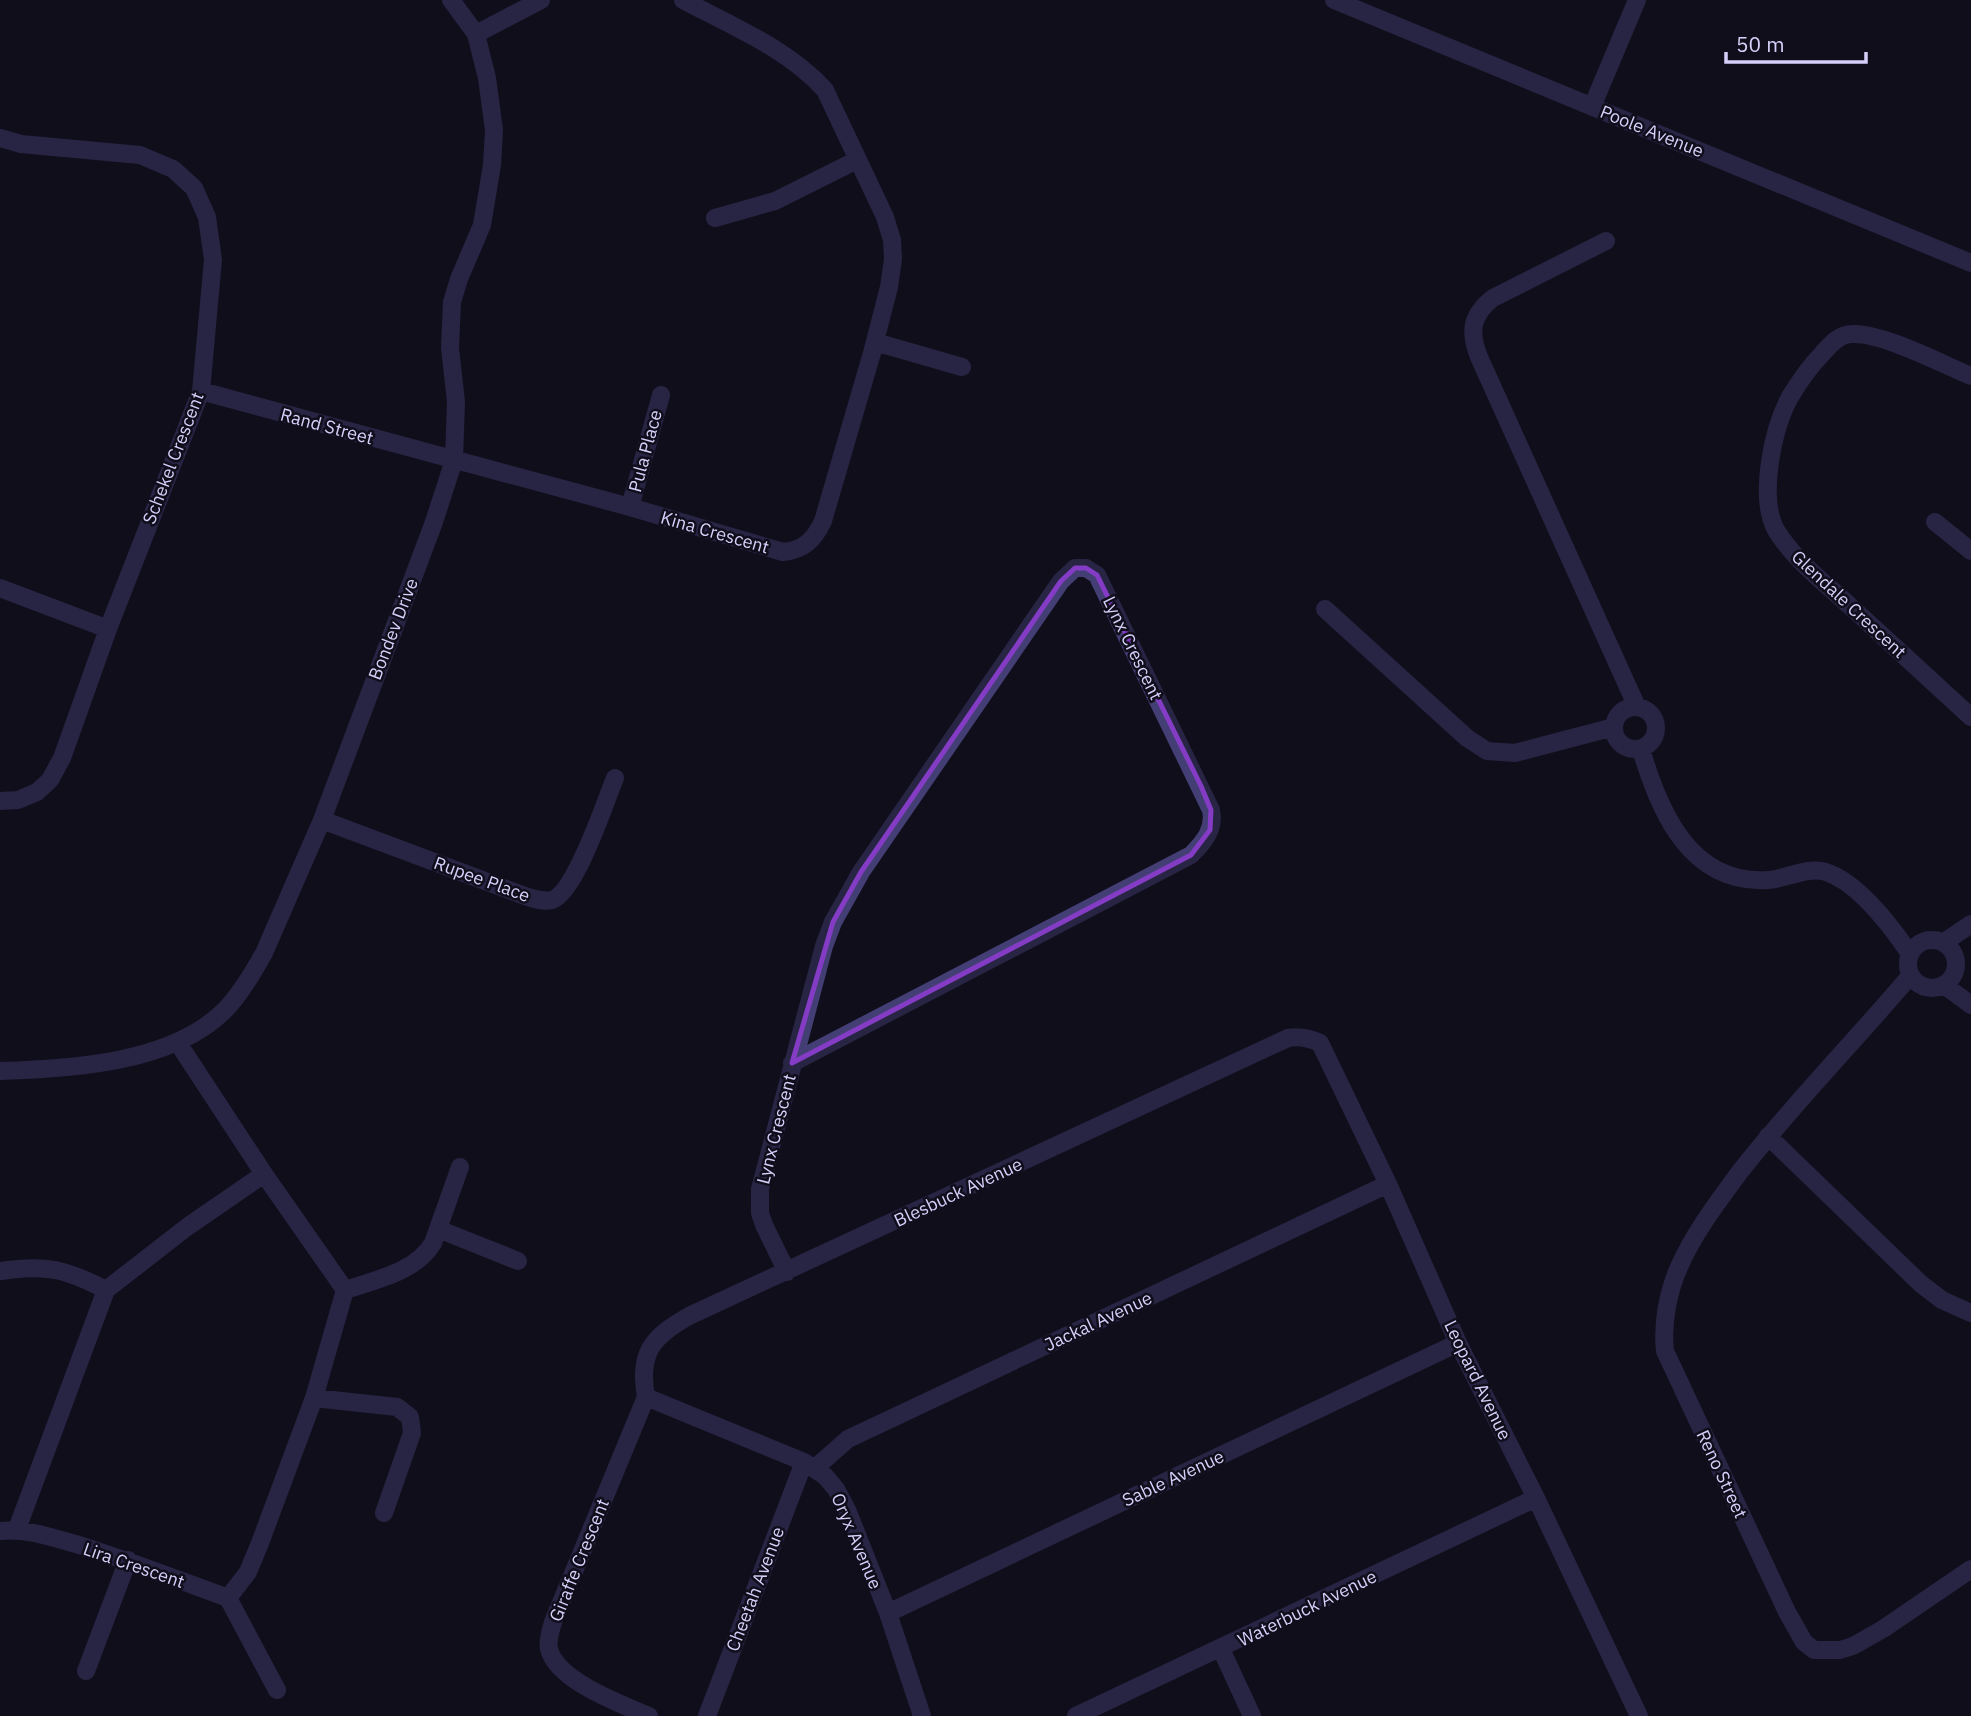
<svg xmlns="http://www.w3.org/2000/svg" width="1971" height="1716" font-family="'IBM Plex Sans',sans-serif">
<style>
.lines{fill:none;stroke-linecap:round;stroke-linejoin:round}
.minor{stroke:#433f75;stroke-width:18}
.marked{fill:none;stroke:#843cc5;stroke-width:5;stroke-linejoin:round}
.labels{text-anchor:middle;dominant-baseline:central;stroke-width:5;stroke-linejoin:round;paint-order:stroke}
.street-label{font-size:18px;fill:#d5d0f9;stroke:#110e1c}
</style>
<rect width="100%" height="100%" fill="#110e1c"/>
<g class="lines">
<!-- minor -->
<path class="minor" d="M1334,0L1971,263
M476,34L541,0
M1592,107L1637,0
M0,138L21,144L140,155L173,169L194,188L207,217L213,260L201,391L108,629L62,758L50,780L37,792L18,800L0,801
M715,218L775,201L857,160
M1606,241L1493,298C1471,315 1469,332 1479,357L1637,707
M875,342L962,367
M1971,376C1942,364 1881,332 1852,334C1839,334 1830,345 1822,354C1810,366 1799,382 1790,397C1773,428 1758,497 1776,530C1794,560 1825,583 1850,606C1890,643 1931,680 1971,717
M201,391L630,507L783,552C804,550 814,540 823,521L872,353L889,287L893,259L892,240L885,217L825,90C788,49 732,26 683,0
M630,507L661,395
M1935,522L1971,551
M0,588L108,629
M1325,609L1467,738L1487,751L1515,753L1614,727
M1614 728a21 21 0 1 1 42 0a21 21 0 1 1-42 0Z
M1641,749C1659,811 1690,885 1768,880C1786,879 1808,866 1826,872C1859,883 1891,926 1910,954
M322,820L525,896C534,899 543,902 552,900C576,892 605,802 615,778
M1908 964a24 24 0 1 1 48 0a24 24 0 1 1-48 0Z
M1943,943L1971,924
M1910,976C1854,1042 1793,1104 1739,1173C1717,1203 1694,1233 1679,1267C1668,1292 1662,1323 1665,1351L1787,1612L1804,1642L1814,1650H1840L1853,1646L1883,1629L1971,1569
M1944,985L1971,1005
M178,1043L264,1174L345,1290
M0,1071C71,1069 171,1063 224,1011C240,995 253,973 264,953L322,820L434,522L454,460L456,402L450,348L452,302L459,279L482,225L492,165L494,130L487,78L476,34L451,0
M1768,1136L1921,1284L1942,1300L1971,1313
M438,1229L518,1261
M1,1271C45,1264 66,1269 106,1290
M787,1272L764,1225L760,1213V1189L824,946L833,922L861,872L1061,581L1075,568H1086L1097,575L1211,810C1215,829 1204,842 1191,855L792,1063
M345,1290C375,1280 416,1272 433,1243L460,1167
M646,1397C638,1353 652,1337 689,1316L1288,1038C1300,1036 1309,1038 1320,1043L1388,1184L1458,1343L1536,1498L1639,1716
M646,1397L804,1462L825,1476L836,1489L848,1512L888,1613L922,1716
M646,1397L553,1622C551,1630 547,1640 549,1649C557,1681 621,1704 649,1716
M314,1398L397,1407L410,1417L412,1433L384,1513
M815,1468L848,1439L1388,1184
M17,1529L106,1290L187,1227L264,1174
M0,1531C27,1528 53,1538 79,1545C130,1561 179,1580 228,1598
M228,1598L248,1572L260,1543L314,1398L345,1290
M228,1598L277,1690
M888,1613L1458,1343
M1221,1649L1252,1716
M86,1671L128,1560
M707,1716L804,1462
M1076,1716L1536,1498"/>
</g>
<!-- marked area -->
<path d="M0 0H1971V1716H0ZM1075,568H1086L1097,575L1201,786L1211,810L1210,830L1191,855L792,1063L833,922L861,872L1061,581Z" fill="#110e1c" fill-opacity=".55" fill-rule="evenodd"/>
<path class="marked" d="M1075,568H1086L1097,575L1201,786L1211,810L1210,830L1191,855L792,1063L833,922L861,872L1061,581Z"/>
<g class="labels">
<!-- street labels -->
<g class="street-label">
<text transform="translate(1652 131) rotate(22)">Poole Avenue</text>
<text transform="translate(327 426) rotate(15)">Rand Street</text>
<text transform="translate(645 451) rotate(-75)">Pula Place</text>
<text transform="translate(173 458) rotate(-69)">Schekel Crescent</text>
<text transform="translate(715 532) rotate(16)">Kina Crescent</text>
<text transform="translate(1849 604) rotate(43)">Glendale Crescent</text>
<text transform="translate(393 629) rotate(-69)">Bondev Drive</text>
<text transform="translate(1133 648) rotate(64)">Lynx Crescent</text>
<text transform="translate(482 879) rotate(20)">Rupee Place</text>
<text transform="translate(776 1129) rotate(-76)">Lynx Crescent</text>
<text transform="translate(958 1192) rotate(-25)">Blesbuck Avenue</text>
<text transform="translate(1098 1321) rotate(-25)">Jackal Avenue</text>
<text transform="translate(1478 1380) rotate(64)">Leopard Avenue</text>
<text transform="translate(1722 1474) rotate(65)">Reno Street</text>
<text transform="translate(1173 1478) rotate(-25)">Sable Avenue</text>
<text transform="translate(857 1541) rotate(67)">Oryx Avenue</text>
<text transform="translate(579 1560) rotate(-68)">Giraffe Crescent</text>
<text transform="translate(134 1565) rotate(19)">Lira Crescent</text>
<text transform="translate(755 1589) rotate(-69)">Cheetah Avenue</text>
<text transform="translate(1307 1608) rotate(-26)">Waterbuck Avenue</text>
</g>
</g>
<!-- scale -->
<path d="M1726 52v10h140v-10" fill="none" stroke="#d5d0f9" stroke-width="3.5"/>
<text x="1736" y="52" font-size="21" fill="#d5d0f9" stroke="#110e1c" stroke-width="5" paint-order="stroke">50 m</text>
</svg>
